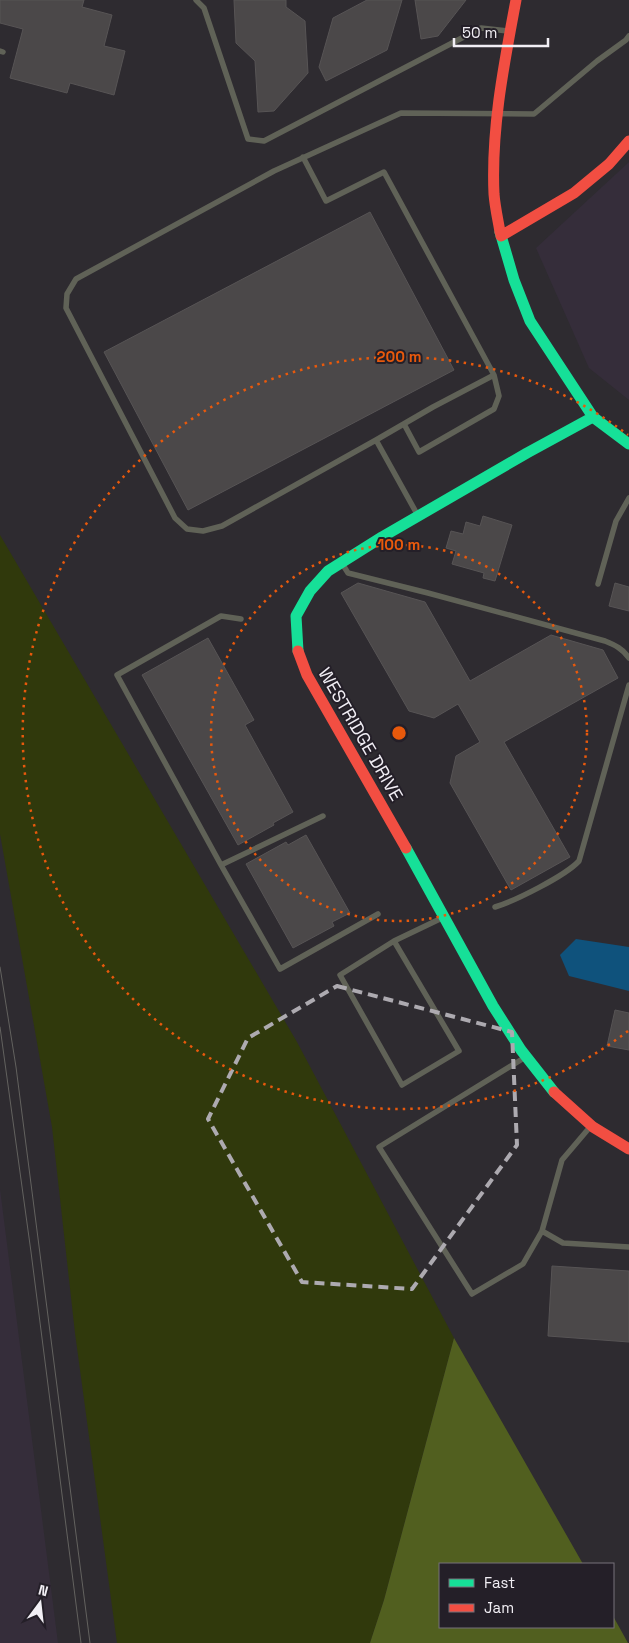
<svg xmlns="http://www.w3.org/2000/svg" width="629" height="1643" font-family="'Space Grotesk',sans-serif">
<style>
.built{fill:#352d3a}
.green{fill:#30390c}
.forest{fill:#515f1f}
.water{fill:#0f527c}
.building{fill:#4b4849;stroke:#575455}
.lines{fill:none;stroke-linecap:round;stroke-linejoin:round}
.lane{stroke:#606257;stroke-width:5.5}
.fast{stroke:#16e098;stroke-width:11}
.jam{stroke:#f24e42;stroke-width:11}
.tram{stroke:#63625f;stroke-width:1}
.marked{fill:none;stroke:#adaab0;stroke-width:4;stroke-dasharray:10 6;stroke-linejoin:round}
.ring{fill:none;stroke:#e8590c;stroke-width:2.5;stroke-dasharray:2.5 5}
.labels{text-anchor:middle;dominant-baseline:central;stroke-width:4;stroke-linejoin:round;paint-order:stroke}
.street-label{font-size:18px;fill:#f2eff5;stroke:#241f28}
.centre{fill:#e8590c;stroke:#241f28;stroke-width:2.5}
.ring-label{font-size:15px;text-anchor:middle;font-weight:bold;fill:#e8590c;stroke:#241f28;stroke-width:4;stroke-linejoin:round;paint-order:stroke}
</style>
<rect width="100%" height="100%" fill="#2e2b30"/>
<!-- built -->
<path class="built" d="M629,162V400L589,368L536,248Z
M0,1189L58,1643H0Z"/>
<!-- green -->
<path class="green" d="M0,535L297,1042L454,1338L384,1600L370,1643H117L75,1333L52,1127L0,834Z"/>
<!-- forest -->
<path class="forest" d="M454,1338L583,1564H440V1627H613V1616L628,1643H370L384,1600Z"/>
<!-- water -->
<path class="water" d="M576,939L629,947V991L569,976L560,955Z"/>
<!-- building -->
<path class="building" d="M0,0H84L82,7L112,15L104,46L125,51L114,95L70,83L67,93L10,78L23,29L0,23Z
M234,0H286V7L305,21L308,73L274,111L258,112L255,61L236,43Z
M367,0H402L387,50L326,81L319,67L333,18Z
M415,0H466L438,36L421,39Z
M370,212L454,370L188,510L104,352Z
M483,516L512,525L495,581L483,578L484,573L452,564L456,551L446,548L451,531L463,534L466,522L480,526Z
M358,583L425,602L470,681L551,635L603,650L618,678L504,742L570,857L511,890L450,783L456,756L480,742L458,704L434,718L409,711L341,593Z
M615,583L629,587V611L609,606Z
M208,638L254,720L245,725L293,812L273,823L274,825L238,845L142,675Z
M306,835L350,913L332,922L334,926L293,948L246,864L286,842L288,845Z
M615,1010L629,1013V1050L607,1046Z
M552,1266L629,1271V1342L548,1336Z"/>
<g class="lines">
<!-- lane -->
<path class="lane" d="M196,0L204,8L248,139L264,141L481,28L508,31
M0,51L3,52
M303,157L326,201L384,172L494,375L433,407L376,440
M404,424L419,452L494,409L499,396L494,375
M417,514L376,440L222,526L203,531L187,529L175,518L66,308L67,294L76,279L274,171L401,113L534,114L597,61L626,40L629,36
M343,565L348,573L428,593L605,641C615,645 623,649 629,658
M598,584L616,521L629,498
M241,619L221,616L117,675L221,865L323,816
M221,865L280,969L378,914
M495,907C515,901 565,876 579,861L629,685
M394,941L459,1051L402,1085L340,975L394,941L442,918
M524,1058L379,1147L472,1294L523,1264L542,1231L562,1160L590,1127
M542,1231L563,1243L629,1247"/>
<!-- fast -->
<path class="fast" d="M500,232L514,280L530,321L593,417L629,444
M298,651L296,616L310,591L328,571L382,537L527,453L593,417
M406,848L493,1006L521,1050L554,1092"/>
<!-- jam -->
<path class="jam" d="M500,232C498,220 495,207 494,194C491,129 504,64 516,0
M501,236L574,193L609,164L629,141
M298,651L307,675L406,848
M554,1092L593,1127L629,1149"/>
<!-- tram -->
<path class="tram" d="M0,967L16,1067L90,1643
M0,1027L31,1252L81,1643"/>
</g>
<!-- marked area -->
<path class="marked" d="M337,986L512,1032L517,1145L412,1289L302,1282L208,1119L248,1038Z"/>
<!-- distance rings -->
<g class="ring">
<circle cx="399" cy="733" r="188"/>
<path d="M628 1031A376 376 0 1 1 628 435"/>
</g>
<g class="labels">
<!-- street labels -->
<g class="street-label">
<text transform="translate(361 734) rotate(60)">WESTRIDGE DRIVE</text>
</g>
</g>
<circle cx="399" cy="733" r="8" class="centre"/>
<g class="ring-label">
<text x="399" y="362">200 m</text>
<text x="399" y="550">100 m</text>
</g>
<!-- legend -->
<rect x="439" y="1563" width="175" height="65" fill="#241f28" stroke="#76727a"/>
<rect x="449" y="1579" width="25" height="8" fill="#16e098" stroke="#76727a"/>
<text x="484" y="1588" font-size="15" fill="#f2eff5">Fast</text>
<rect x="449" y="1604" width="25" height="8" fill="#f24e42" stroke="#76727a"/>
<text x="484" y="1613" font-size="15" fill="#f2eff5">Jam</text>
<!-- north arrow -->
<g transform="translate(40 1603) rotate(15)" stroke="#241f28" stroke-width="4" paint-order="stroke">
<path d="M0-4L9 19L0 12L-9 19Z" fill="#f2eff5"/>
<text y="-8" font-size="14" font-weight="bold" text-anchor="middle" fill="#f2eff5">N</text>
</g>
<!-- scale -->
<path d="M454 38v8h94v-8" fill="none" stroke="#f2eff5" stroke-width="2.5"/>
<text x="462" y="38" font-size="15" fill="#f2eff5" stroke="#241f28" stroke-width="4" paint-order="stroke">50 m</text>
</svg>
